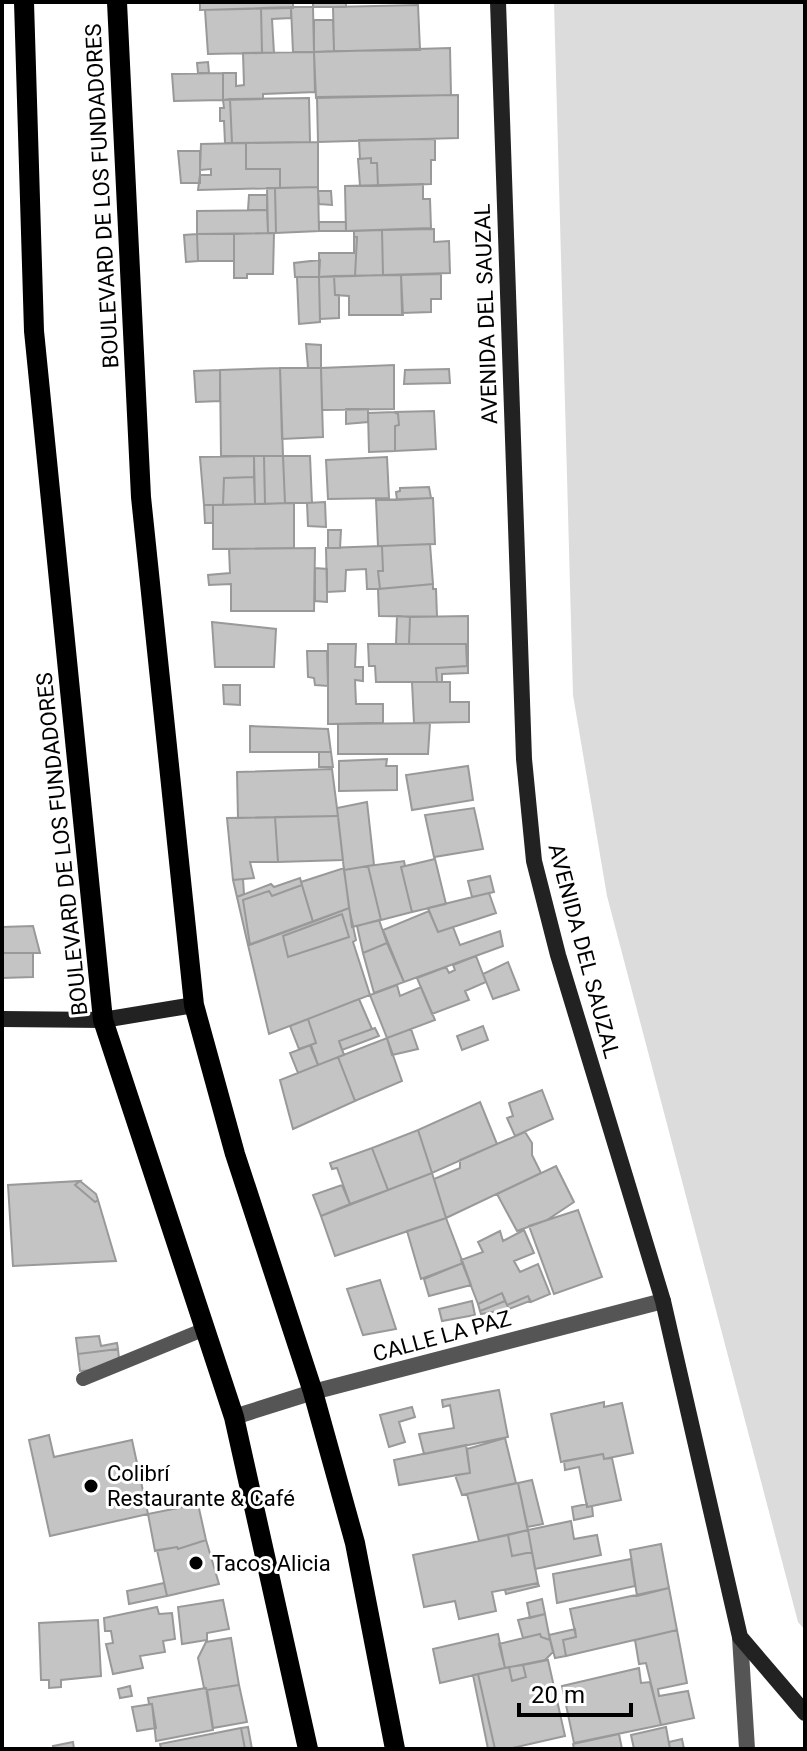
<svg xmlns="http://www.w3.org/2000/svg" width="807" height="1751" font-family="Roboto,sans-serif">
<style>
.green{fill:#dcdcdc}
.building{fill:#c4c4c4;stroke:#999;stroke-width:2;fill-rule:evenodd}
.lines{fill:none;stroke-linecap:round;stroke-linejoin:round}
.lane{stroke:#555;stroke-width:14}
.street{stroke:#555;stroke-width:16}
.secondary{stroke:#222;stroke-width:16}
.primary{stroke:#000;stroke-width:20}
.poi-dot{fill:#000;stroke:#fff;stroke-width:3}
.labels{text-anchor:middle;dominant-baseline:central;stroke-width:6;stroke-linejoin:round;paint-order:stroke}
.street-label{font-size:22px;fill:#000;stroke:#fff}
.poi-label{font-size:22px;fill:#000;stroke:#fff;text-anchor:start}
</style>
<rect width="100%" height="100%" fill="#fff"/>
<!-- green -->
<path class="green" d="M554,2H805V1630L798,1622L607,896L573,695Z"/>
<!-- building -->
<path class="building" d="M200,2H293V8L200,10Z
M313,2H346V7H313Z
M418,5L420,50L334,51L333,7Z
M291,7V18L272,19L274,53H262L261,8Z
M291,7H313L314,52H293Z
M261,8L262,53L208,54L205,10Z
M314,20H333L334,51L314,52Z
M450,48L451,95L316,98L314,52Z
M314,52L315,92L263,94V99L223,100V73H236V86L244,85L243,53Z
M208,62L209,73H198L197,63Z
M223,73V100L174,101L172,74Z
M458,95V138L318,142L317,97Z
M309,98L310,142L232,143L230,99Z
M230,99L232,143H225L224,121H220V108H224L223,100Z
M435,139V160H431V184L378,186L377,163H371V158L360,159L359,140Z
M318,142V187L280,188V169H246V143Z
M246,143V169H280V188L198,190L200,175H211V169L200,170L201,144Z
M178,151H200V183H181Z
M371,158V163H377L378,186H360L358,159Z
M423,184V199H430L431,228L346,231L345,186Z
M318,187L319,231L276,233L275,188Z
M267,188H275L276,233H268Z
M318,191H331L332,205L319,204Z
M249,195H267V210H248Z
M267,210L268,233L197,234V211Z
M319,222H346V231H319Z
M434,229V242L449,241L450,273L383,275L382,230Z
M382,230L383,275L355,276L357,237H354V231Z
M274,233L273,274H247V278H234V234Z
M197,234L198,261L186,262L184,235Z
M197,234H234V261H198Z
M354,237H357L355,276L319,277V253H354Z
M320,260L319,277H295L294,263Z
M441,274V299H431V312L402,313L401,275Z
M401,275L403,315H349V296L335,295L334,276Z
M334,276L335,295H339V318L320,319L319,277Z
M297,277H319L320,322L299,324Z
M306,344L321,345V368H308Z
M394,365V409L322,410L321,368Z
M280,368L283,456H221L220,370Z
M280,368H321L323,437L282,439Z
M449,369L450,383L404,384L405,370Z
M220,370V401L196,402L194,371Z
M346,409H368V422L346,424Z
M434,411L436,449L395,451V426L399,425L398,414L394,412Z
M394,412L398,414L399,425L395,426V451L369,452L368,413Z
M254,456V477L224,478L223,505H204L200,457Z
M254,456H264L265,504H255Z
M264,456H283L285,503L265,504Z
M283,456H310L312,503H285Z
M387,457L389,498L328,499L326,460Z
M254,477L255,504L223,505L224,478Z
M429,487L431,498L397,500L396,492L400,491V488Z
M433,498L435,544L378,546L376,500Z
M325,502L326,527L308,526L307,503Z
M294,503V548L213,549V505Z
M204,505H213V523H205Z
M328,530H341L340,548H328Z
M430,544L433,584L380,589L378,571H383L382,546Z
M382,546L383,571H378L380,589H367L366,569L346,570L345,591L327,592L326,548Z
M315,548L314,611H231V584L209,585L208,575L230,573L229,549Z
M315,568L327,569V602L315,601Z
M433,584V589H436L437,617L379,616L378,589Z
M397,616L410,617L409,644H396Z
M468,616V644H409L410,617Z
M212,622L276,629L274,667H215Z
M328,644H356L355,667H363V681L355,680L356,704H383V723L328,724Z
M368,644H466L467,666L436,668L437,682H376L375,666H369Z
M466,644H468V673L442,674V682H437L436,668L467,666Z
M307,651H327L328,686L315,685L314,678L308,677Z
M412,682H450V702H469V722L414,723Z
M223,685H240V705L224,704Z
M430,723L428,754H338V724Z
M250,726L328,729L331,752H250Z
M319,752H331L333,767H319Z
M387,759L386,766H397V790L339,791V761Z
M468,766L473,800L412,810L406,775Z
M332,769L338,816L238,818L237,772Z
M367,802L374,865L344,870L337,808Z
M474,808L483,849L434,857L425,815Z
M338,816L343,860L278,862L275,817Z
M275,817L278,862H250L254,878L233,880L227,818Z
M435,859L446,904L412,912L401,867Z
M404,861L405,866L401,867L412,912L381,920L368,866Z
M368,866L381,920L352,927L344,870Z
M344,868L349,908L313,922L301,882Z
M490,876L494,892L472,897L468,881Z
M300,878L302,885L272,896L269,891L243,900L250,945H248L237,897L271,884L274,887Z
M243,879L244,894L237,897L233,880Z
M302,885L313,922L250,945L243,900L269,891L272,896Z
M489,893L496,913L438,932L428,908Z
M349,908L356,940L353,942L370,995L269,1034L248,945ZM342,914L349,937L288,957L283,936Z
M429,911L438,932L453,927L460,945L500,931L503,946L404,982L383,930Z
M342,914L349,937L288,957L283,936Z
M379,920L387,943L363,953L357,926Z
M33,926L40,953H2V927Z
M387,943L404,982L374,993L363,953Z
M2,953H33V977L2,978Z
M476,956L486,982L465,991L469,1000L432,1014L417,978L446,967L449,973L455,970L453,965Z
M508,962L519,990L493,999L483,974Z
M397,985L400,996L421,987L435,1020L387,1038L370,995Z
M359,999L372,1029L339,1041L344,1055L318,1065L310,1045L316,1043L308,1019Z
M308,1019L316,1043L299,1049L290,1026Z
M483,1026L488,1040L462,1050L457,1036Z
M375,1028L379,1036L342,1050L339,1041Z
M411,1029L418,1049L392,1055L387,1038Z
M387,1038L402,1081L355,1101L338,1057Z
M311,1045L318,1065L298,1073L290,1053Z
M338,1057L355,1101L293,1129L280,1080Z
M542,1090L553,1119L515,1136L507,1118L513,1116L509,1103Z
M480,1102L497,1144L432,1173L418,1130Z
M418,1130L432,1173L388,1190L372,1148Z
M525,1132L532,1143V1155L541,1173L446,1218L434,1179L460,1168V1160Z
M372,1148L388,1190L350,1204L337,1168L332,1169L330,1163Z
M556,1166L574,1202L547,1220L517,1231L497,1194Z
M432,1173L446,1218L335,1256L321,1216Z
M80,1181L96,1194L98,1200L95,1202L75,1185Z
M80,1181L75,1185L95,1202L98,1200L116,1261L13,1266L8,1185Z
M342,1185L350,1204L321,1216L313,1195Z
M578,1210L602,1277L554,1294L529,1226Z
M446,1218L463,1263L421,1279L407,1231Z
M524,1230L534,1253L514,1261L520,1272L538,1264L550,1294L531,1302L528,1296L507,1305L502,1293L478,1304L461,1260L483,1252L478,1242L500,1231L503,1241Z
M463,1263L471,1285L429,1296L424,1279Z
M380,1280L396,1329L363,1335L347,1289Z
M502,1293L505,1301L480,1311L478,1304Z
M528,1296L530,1301L509,1309L507,1305Z
M472,1301L475,1315L442,1321L439,1309Z
M505,1301L509,1309L481,1314L480,1311Z
M99,1336L101,1346L117,1343L118,1349L78,1354L76,1338Z
M118,1349L120,1368L80,1371L78,1354Z
M499,1390L508,1437L424,1454L419,1434L454,1428L450,1405L443,1407L442,1400Z
M604,1402V1407L622,1403L633,1453L604,1459L603,1454L561,1462L551,1414Z
M412,1407L415,1417L399,1422L405,1442L389,1447L380,1415Z
M49,1435L54,1457L132,1440L148,1514L50,1536L29,1440Z
M505,1438L516,1483L462,1495L455,1475L470,1473L467,1449Z
M466,1445L470,1473L399,1485L394,1460Z
M603,1454L604,1459L612,1458L621,1500L587,1507L579,1467L565,1470L564,1461Z
M532,1480L543,1524L527,1527L518,1483Z
M518,1483L528,1530L479,1541L467,1494Z
M198,1504L206,1540L178,1549L177,1547L155,1551L148,1514Z
M587,1504V1507L592,1506L593,1516L574,1520L572,1507Z
M571,1521L574,1539L597,1535L601,1555L535,1569L528,1530Z
M528,1530L532,1552L512,1556L508,1535Z
M508,1535L512,1556L532,1552L538,1583L492,1592L496,1611L459,1619L455,1601L424,1607L413,1555Z
M206,1540L219,1584L167,1596L157,1550L177,1547L178,1549Z
M661,1544L669,1588L637,1596L630,1550Z
M631,1559L635,1586L557,1603L553,1574Z
M164,1583L167,1596L129,1604L127,1591Z
M538,1583L539,1586L506,1594L505,1590Z
M669,1588L677,1630L566,1656L563,1640L576,1637L570,1609Z
M542,1599L545,1614L530,1618L527,1603Z
M223,1600L229,1629L207,1633V1640L182,1644L178,1607Z
M157,1607L159,1614L172,1613L175,1639L163,1641L165,1652L140,1656L143,1668L113,1674L106,1644L113,1643L111,1631H105L104,1618Z
M545,1614L550,1640L541,1637L540,1634L523,1638L518,1620Z
M98,1620L101,1676L61,1680V1687L49,1688V1680H41L39,1623Z
M575,1629L576,1637L563,1640L566,1656L555,1658L549,1635Z
M677,1630L687,1683L658,1689L659,1696L688,1691L694,1718L661,1725L646,1663L639,1664L635,1640Z
M498,1634L505,1668L440,1683L433,1649Z
M540,1634L541,1637L550,1640L553,1652L545,1660L505,1668L499,1644Z
M231,1638L239,1685L207,1690L204,1688L198,1658L206,1642Z
M548,1660L565,1736L508,1749H495L478,1674L509,1667L512,1681L526,1677L523,1665Z
M523,1665L526,1677L512,1681L509,1667Z
M639,1668L641,1683L650,1682L661,1725L574,1743L562,1686Z
M478,1674L495,1749H488L473,1675Z
M239,1685L247,1722L213,1728L207,1690Z
M130,1686L132,1696L120,1698L118,1689Z
M206,1688L213,1730L156,1741L152,1704H149L148,1698Z
M152,1704L156,1728L137,1731L132,1707Z
M248,1727L252,1749H245L241,1728Z
M666,1727L670,1749H634L631,1735Z
M241,1728L245,1749H161L160,1744Z
M619,1734L622,1749H574L573,1744Z
M682,1739L684,1749H670L669,1742Z
M73,1742L74,1749H54L53,1746Z"/>
<g class="lines">
<!-- lane -->
<path class="lane" d="M83,1379L205,1329"/>
<!-- street -->
<path class="street" d="M234,1417L313,1392L663,1301
M740,1637L747,1749"/>
<!-- secondary -->
<path class="secondary" d="M498,2L524,759L534,861L558,955L663,1301L740,1637L805,1713
M2,1019L103,1020L194,1005"/>
<!-- primary -->
<path class="primary" d="M24,2L34,331L103,1020L234,1417L308,1749
M117,2L141,497L194,1005L235,1154L313,1392L355,1543L395,1749"/>
</g>
<!-- markers -->
<g class="poi-dot">
<circle cx="91" cy="1486" r="8"/>
<circle cx="196" cy="1563" r="8"/>
</g>
<g class="labels">
<!-- street labels -->
<g class="street-label">
<text transform="translate(102 196) rotate(-93)">BOULEVARD DE LOS FUNDADORES</text>
<text transform="translate(486 314) rotate(-92)">AVENIDA DEL SAUZAL</text>
<text transform="translate(62 844) rotate(-96)">BOULEVARD DE LOS FUNDADORES</text>
<text transform="translate(584 951) rotate(75)">AVENIDA DEL SAUZAL</text>
<text transform="translate(442 1336) rotate(-15)">CALLE LA PAZ</text>
</g>
<!-- poi labels -->
<g class="poi-label">
<text x="107" y="1473">Colibrí<tspan x="107" dy="25">Restaurante &amp; Café</tspan></text>
<text x="212" y="1563">Tacos Alicia</text>
</g>
</g>
<!-- border -->
<rect width="807" height="1751" fill="none" stroke="#000000" stroke-width="8"/>
<!-- scale -->
<path d="M519 1703v12h112v-12" fill="none" stroke="#000000" stroke-width="4"/>
<text x="531" y="1703" font-size="24" fill="#000000" stroke="#ffffff" stroke-width="6" paint-order="stroke">20 m</text>
</svg>
